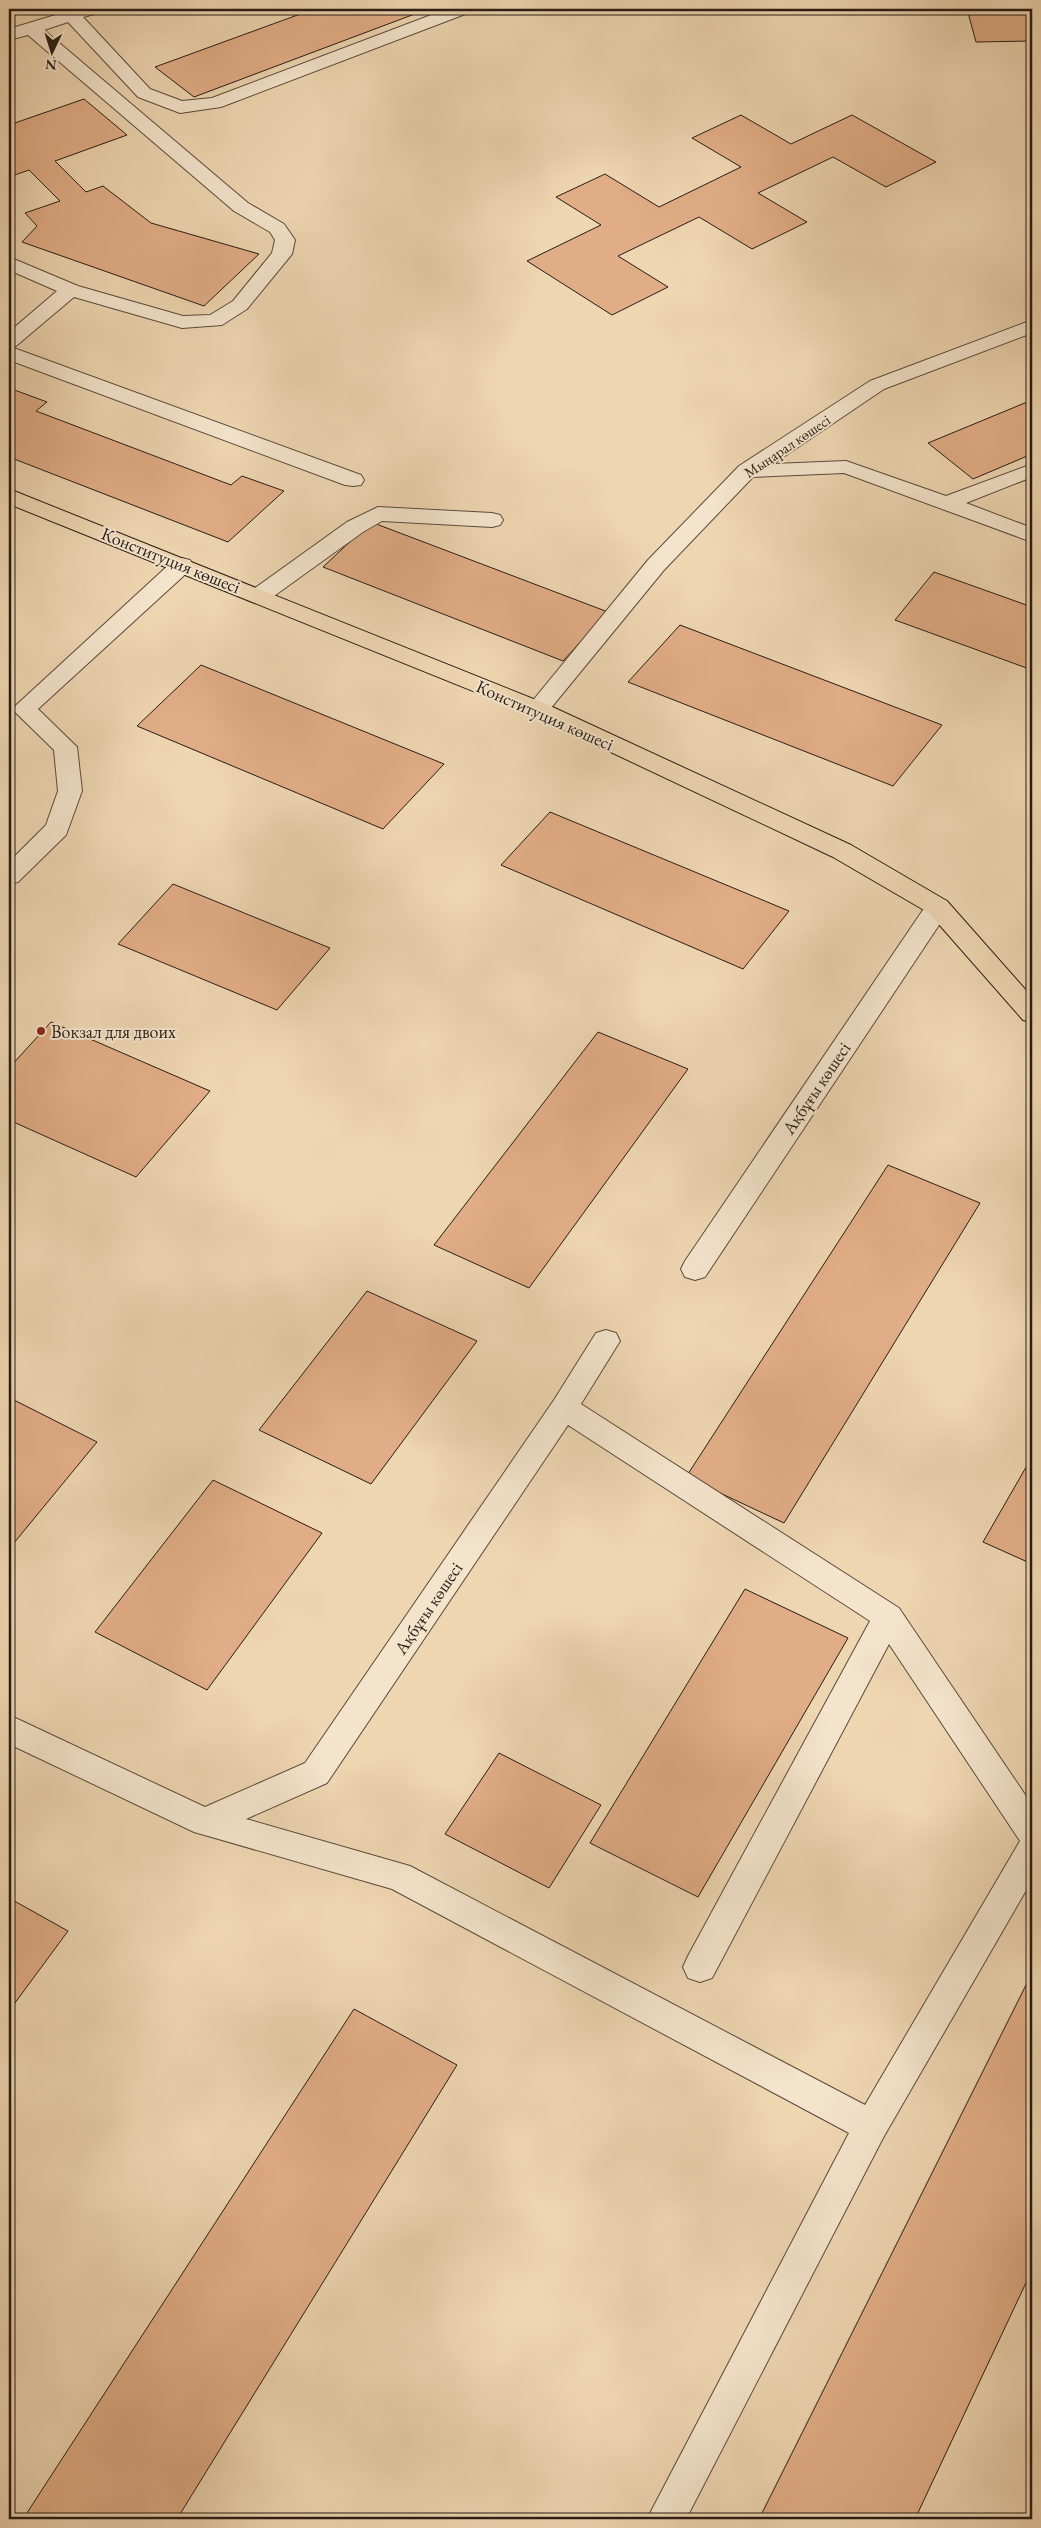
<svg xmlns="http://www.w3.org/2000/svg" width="1041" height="2528" font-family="'EB Garamond',serif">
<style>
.building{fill:#e1ad86;stroke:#291c16}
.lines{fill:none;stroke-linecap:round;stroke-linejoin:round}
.minor-casing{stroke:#5a4a3d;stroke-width:2}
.major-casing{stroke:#291c16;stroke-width:2}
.minor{fill:#f4e4cc;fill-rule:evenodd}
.major{fill:#eed6b1;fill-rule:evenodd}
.poi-dot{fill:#8f2418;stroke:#f4e4cc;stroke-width:2}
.labels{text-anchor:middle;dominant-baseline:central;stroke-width:4;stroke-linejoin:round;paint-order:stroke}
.far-street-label{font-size:15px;fill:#291c16;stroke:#f4e4cc}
.street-label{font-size:18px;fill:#291c16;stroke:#f4e4cc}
.poi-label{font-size:18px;fill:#291c16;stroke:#f4e4cc;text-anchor:start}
</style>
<rect width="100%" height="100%" fill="#eed6b1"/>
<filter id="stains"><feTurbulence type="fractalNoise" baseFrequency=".004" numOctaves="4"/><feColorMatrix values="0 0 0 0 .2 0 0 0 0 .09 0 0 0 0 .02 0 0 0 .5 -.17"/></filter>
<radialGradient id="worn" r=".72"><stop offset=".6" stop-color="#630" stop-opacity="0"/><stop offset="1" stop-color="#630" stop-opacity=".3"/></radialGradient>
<!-- building -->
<path class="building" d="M314,9H428L194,97L155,67Z
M967,9H1032V41L976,42Z
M84,99L127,135L55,161L86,192L103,186L151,223L259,254L204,306L22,242L37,226L25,213L60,201L29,170L9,177V125Z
M741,115L791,144L852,115L936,162L886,187L833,157L758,193L807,222L752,249L699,217L618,256L668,287L612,315L527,261L601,225L556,197L605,174L659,207L741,167L692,138Z
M9,388L47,402L36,411L231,485L242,476L284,491L228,542L9,457Z
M1032,400V454L973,479L928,443Z
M371,522L608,612L563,661L323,567Z
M934,572L1032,607V670L895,620Z
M680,625L942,725L893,786L628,682Z
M201,665L444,764L383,829L137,726Z
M550,812L789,911L743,969L501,865Z
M173,884L330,948L277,1010L118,944Z
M51,1022L210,1091L136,1177L9,1120V1068Z
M598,1032L688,1069L529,1288L434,1245Z
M888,1165L980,1203L784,1523L686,1477Z
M367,1291L477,1341L371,1484L259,1430Z
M10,1398L97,1442L9,1549V1400Z
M1029,1462L1032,1463V1564L983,1542Z
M213,1480L322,1533L207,1690L95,1632Z
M745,1589L848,1638L698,1897L590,1843Z
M499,1753L601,1805L549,1888L445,1834Z
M9,1898L68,1931L9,2011Z
M1032,1973V2270L915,2519H759Z
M354,2009L457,2065L177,2519H23Z"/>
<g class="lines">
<!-- minor casing -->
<g class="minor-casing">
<path id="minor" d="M75,9H101L98,13L83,17L150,89L182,101L212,98L447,9H471L468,13L221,107L180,113L138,97L68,22L44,30L248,203L284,224L295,240L292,254L247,309L222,325L182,328L74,297L16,346L11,347L361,475L364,480L361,485L353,486L345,485L9,360V332L57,291L9,270V257L78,286L183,316L210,315L233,301L272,253L275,240L270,232L234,211L28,35L9,40V29Z
M1032,320V333L884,389L773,464L846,461L946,496L1032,464V477L966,503L1032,528V542L844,473L753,477L664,570L546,714L538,717L530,714L526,709L530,704L648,560L739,466L870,381Z
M378,507L492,513L500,515L503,520L500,525L492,527L382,521L363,532L267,601L259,603L251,601L248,596L251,591L347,522Z
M182,558L190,560L193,565L190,570L38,709L77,747L82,791L66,835L18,882L9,884V862L46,825L58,791L54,750L12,709L174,560Z
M938,898L947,901L950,907L947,913L705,1277L695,1280L685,1277L681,1269L685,1261L929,901Z
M606,1330L616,1333L620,1341L581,1404L899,1608L1032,1805V1880L883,2138L686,2519H647L849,2133L392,1889L194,1832L9,1744V1715L205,1807L305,1763L554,1400L596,1333ZM568,1425L870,1621L688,1956L683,1967L688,1978L700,1982L712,1978L889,1644L1020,1841L865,2105L410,1866L246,1819L327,1783Z"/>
</g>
<!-- major casing -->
<g class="major-casing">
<path id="major" d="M9,489L546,704L851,845L947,901L1032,997V1022L1023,1020L929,913L833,857L530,714L9,504Z"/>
</g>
<!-- minor -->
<use href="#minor" class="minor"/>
<!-- major -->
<use href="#major" class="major"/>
</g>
<!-- markers -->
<circle class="poi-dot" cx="41" cy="1031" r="5"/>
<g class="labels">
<!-- far-street labels -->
<g class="far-street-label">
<text transform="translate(787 446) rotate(-34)">Мыңарал көшесі</text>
</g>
<!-- street labels -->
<g class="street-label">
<text transform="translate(171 560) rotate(22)">Конституция көшесі</text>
<text transform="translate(545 715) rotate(24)">Конституция көшесі</text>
<text transform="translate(816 1088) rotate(-56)">Ақбұғы көшесі</text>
<text transform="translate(428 1608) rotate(-56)">Ақбұғы көшесі</text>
</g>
<!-- poi labels -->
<g class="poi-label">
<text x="51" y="1031">Вокзал для двоих</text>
</g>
</g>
<!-- margin -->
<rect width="1041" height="2528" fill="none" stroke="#eed6b1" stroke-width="30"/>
<rect x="10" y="10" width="1021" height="2508" fill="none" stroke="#291c16" stroke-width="2.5"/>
<rect x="15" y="15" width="1011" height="2498" fill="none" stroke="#291c16"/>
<!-- north arrow -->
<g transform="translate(52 52) rotate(184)" stroke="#f4e4cc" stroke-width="4" paint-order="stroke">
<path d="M0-4L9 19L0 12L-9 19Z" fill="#291c16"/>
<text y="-8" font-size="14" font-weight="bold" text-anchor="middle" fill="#291c16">N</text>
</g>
<rect width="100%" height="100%" filter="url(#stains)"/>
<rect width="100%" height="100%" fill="url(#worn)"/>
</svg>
